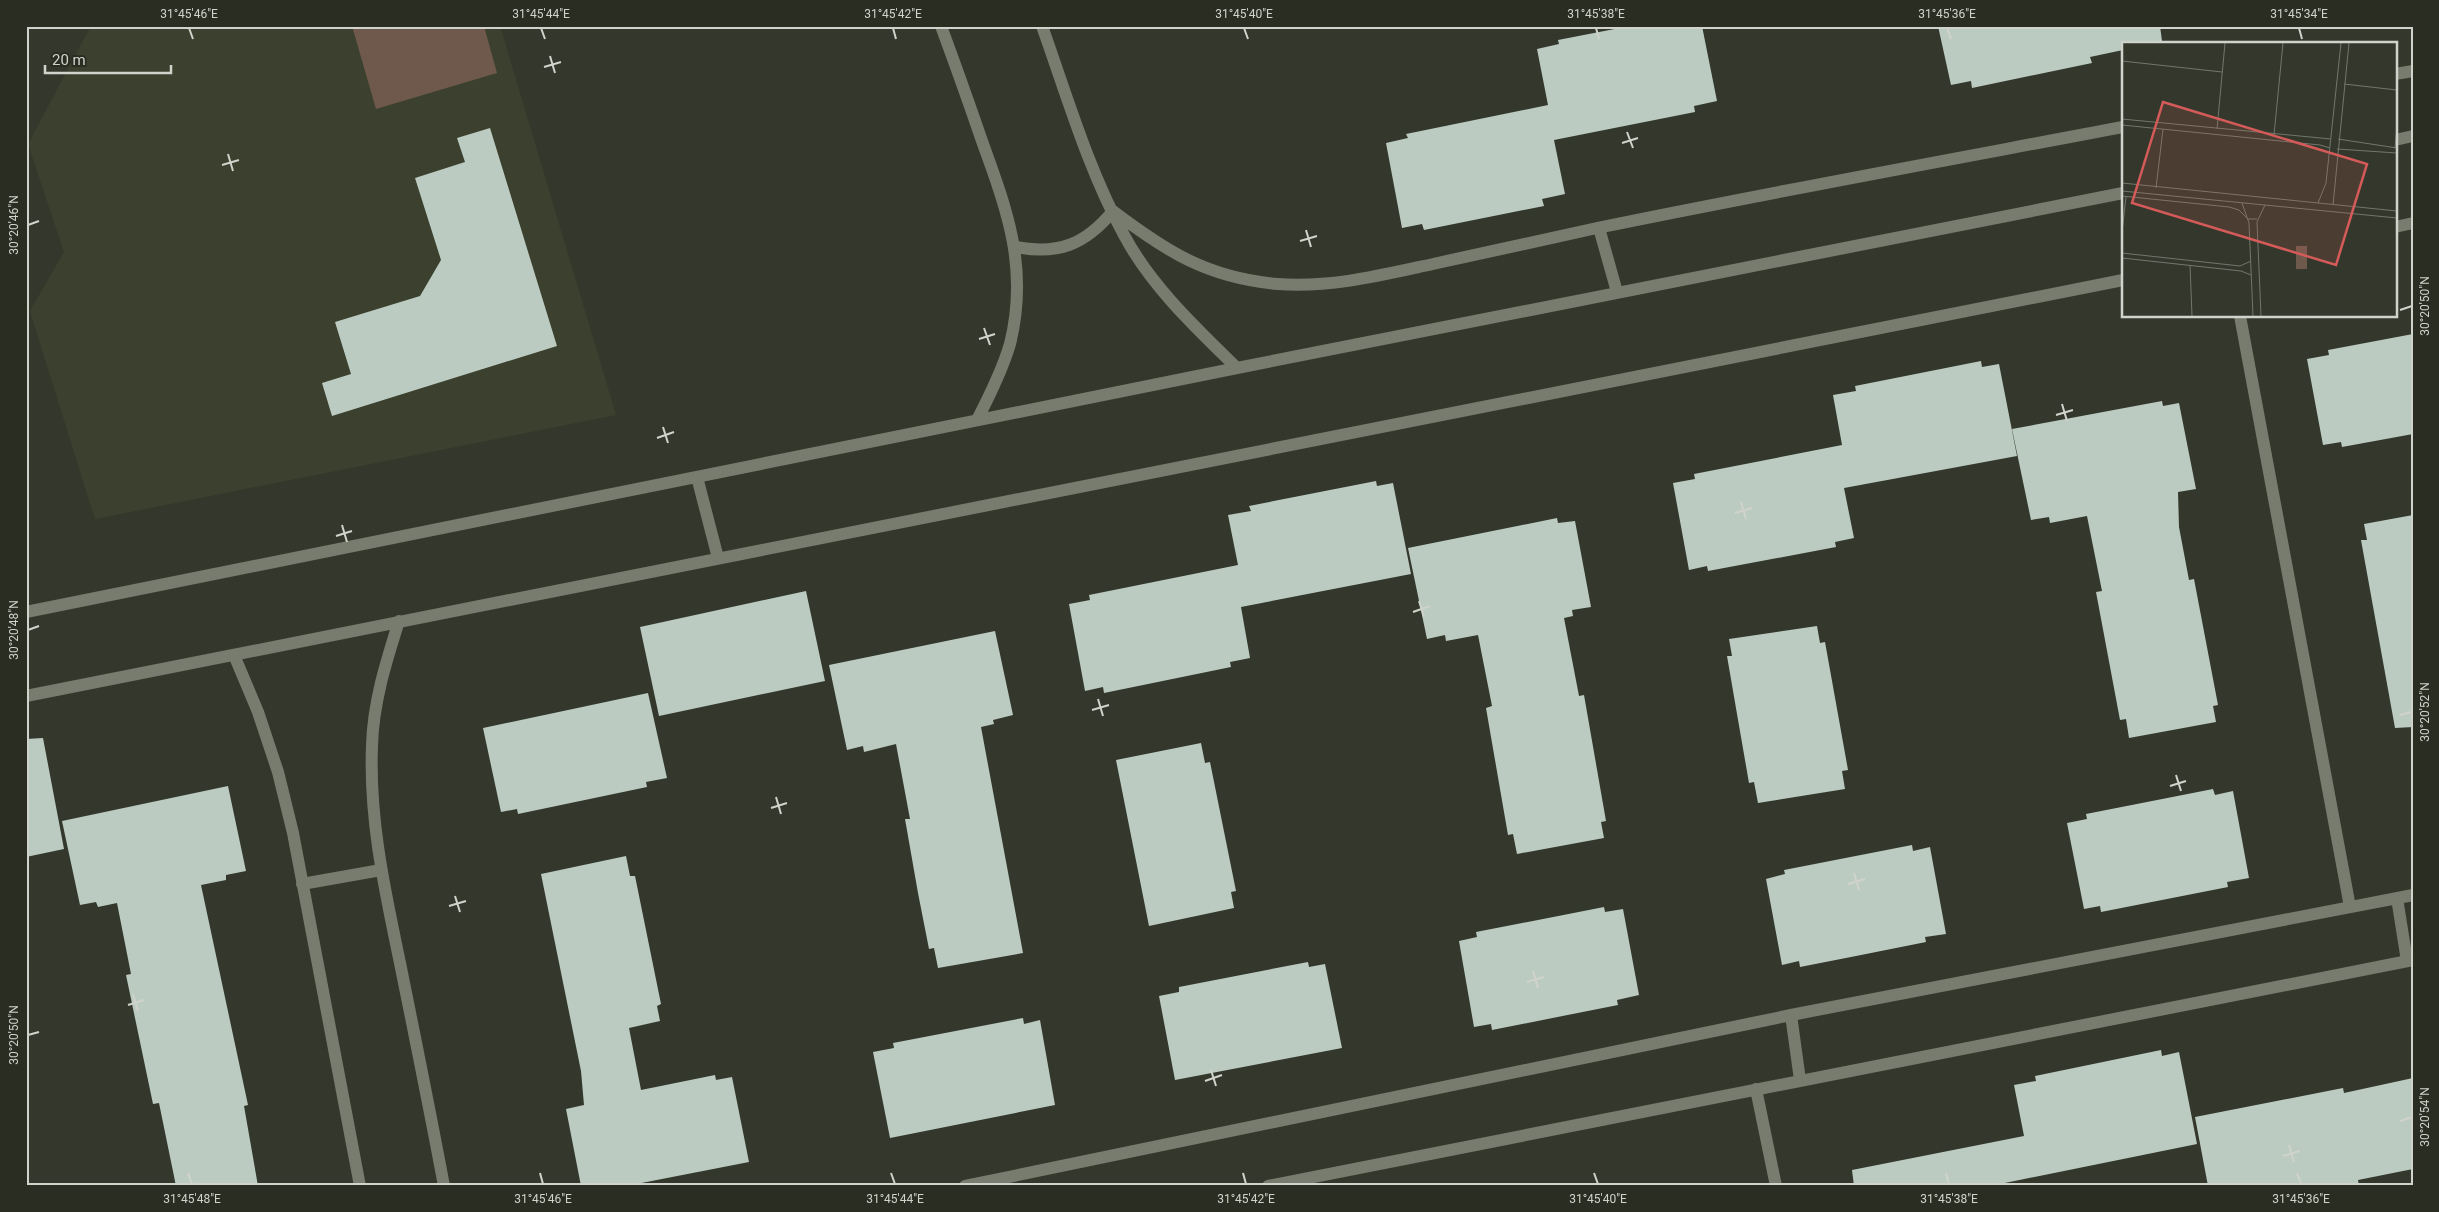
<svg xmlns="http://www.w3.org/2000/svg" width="2439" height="1212" font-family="Roboto,sans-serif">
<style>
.built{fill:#3b412e}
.green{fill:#6f594c}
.building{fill:#bccbc1}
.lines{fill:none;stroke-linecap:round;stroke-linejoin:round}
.minor{stroke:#777c6e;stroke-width:12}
.ticks{fill:none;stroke:#d0d3cb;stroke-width:2}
.inset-road{fill:none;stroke:#72766c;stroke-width:1}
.view{fill:#d45b59;fill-opacity:0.15;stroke:#d45b59;stroke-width:2.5}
.inset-edge{fill:none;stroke:#d0d3cb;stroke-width:2.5}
.neatline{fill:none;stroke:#d0d3cb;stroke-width:2}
.ticks-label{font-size:12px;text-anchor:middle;fill:#d0d3cb}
</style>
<rect width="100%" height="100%" fill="#34382c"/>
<!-- built -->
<path class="built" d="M91,26H500L616,415L95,519L30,311L64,252L28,144Z"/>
<!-- green -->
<path class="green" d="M352,26H484L497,73L376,109Z"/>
<!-- building -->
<path class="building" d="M1630,26H1702L1717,101L1694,106L1695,112L1554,140L1565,194L1542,199L1544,206L1424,230L1422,224L1402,228L1386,143L1408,138L1406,134L1548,105L1537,49L1559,44L1558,40Z
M1938,26H2160L2162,41L2123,44V50L2090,57L2092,63L1972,88L1971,81L1951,85Z
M490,128L557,346L332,416L322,383L351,374L335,322L420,296L441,260L415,178L465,162L457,138Z
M2413,334V434L2342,447L2341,442L2323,445L2307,359L2329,355L2328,350Z
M1981,361L1982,367L1999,364L2017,456L1844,488L1854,538L1835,542L1836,547L1708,571L1707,566L1689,570L1673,483L1695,479L1694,474L1842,445L1833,395L1856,391L1855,386Z
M2162,401L2163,406L2179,403L2196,489L2178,492L2179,527L2189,580L2194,579L2218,705L2213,706L2216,722L2129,738L2126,719L2120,720L2096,592L2102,591L2087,516L2050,523L2049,517L2031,520L2012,429Z
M1376,481L1377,486L1393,483L1411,574L1241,607L1250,658L1230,662L1231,667L1104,693L1103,687L1085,691L1069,604L1090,600L1089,595L1238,565L1228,515L1251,511L1249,506Z
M2413,515V727L2395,728L2361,540H2367L2364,524Z
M1557,518L1558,523L1575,521L1591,607L1572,610L1573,616L1564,618L1579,696L1584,695L1606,821L1601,822L1604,838L1517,854L1513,834L1508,835L1486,708L1492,706L1478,635L1446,641L1445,635L1427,639L1408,548Z
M806,591L825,681L659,716L640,627Z
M1817,626L1820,643L1825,642L1848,770L1842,771L1845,789L1758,803L1754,782L1749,783L1737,714L1727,656H1732L1729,639Z
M995,631L1013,715L993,720L994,724L981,727L1023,953L938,968L934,948L929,949L918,893L905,819H910L896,744L864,752L863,746L847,750L829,665Z
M648,693L667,778L646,782L647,787L518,814L517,809L501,812L483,728Z
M43,738L64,849L26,857V739Z
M1201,743L1205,763L1210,762L1236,891L1231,892L1234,908L1149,926L1116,760Z
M228,786L246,871L226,875V880L201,885L248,1105L244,1106L258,1186H176L159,1103L153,1104L126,975L131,974L117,903L98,907L96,902L80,905L62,821Z
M2213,789L2215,795L2233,791L2249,878L2227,882L2228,887L2101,912L2100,906L2084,909L2067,823L2087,819L2086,814Z
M1912,845L1913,851L1930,847L1946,934L1925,937L1926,942L1856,956L1800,967L1799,961L1782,965L1766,879L1785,874L1784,870Z
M626,856L630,876H635L661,1004L657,1006L660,1021L629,1028L641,1090L715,1075L716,1080L732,1077L749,1162L626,1186H581L566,1109L584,1105L581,1071L541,874Z
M1604,907L1605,912L1623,909L1639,995L1617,1000L1618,1005L1492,1030L1491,1024L1474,1027L1459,941L1477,937L1476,932Z
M1308,962L1309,967L1325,964L1342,1048L1175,1080L1159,996L1179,992V987Z
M1023,1018L1024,1024L1040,1020L1055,1105L890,1138L873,1052L894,1048L893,1043Z
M2161,1050L2162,1056L2179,1052L2197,1144L1990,1186H1854L1852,1170L2024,1136L2014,1085L2036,1081L2035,1076Z
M2413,1078V1169L2358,1180L2359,1186H2208L2195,1117L2343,1088L2344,1093Z"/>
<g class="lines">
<!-- minor -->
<path class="minor" d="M941,26C955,64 969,103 982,141C1007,210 1029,268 1010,344C1002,371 990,395 977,420
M1042,26C1067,96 1088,169 1124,235C1151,286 1196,328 1237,368
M2395,74L2413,71
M2395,140L2413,136
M2395,227L2413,223
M1599,228L1617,292
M1015,247C1058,255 1085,245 1113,211C1167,252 1208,278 1278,284C1331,288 1382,275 1433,264C1488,252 1543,240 1597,228C1772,192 1948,160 2123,127
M2240,316L2350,907
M697,477L718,558
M26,612L1237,368L2123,193
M399,621C386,662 373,703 372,746C369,820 385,891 400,963C415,1037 430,1111 444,1186
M234,655L258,712L278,772L293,833L360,1186
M26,696L2123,280
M302,884L381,870
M2397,898L2407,961
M1791,1015L1800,1080
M1756,1089L1776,1186
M965,1186L1791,1015L2413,895
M1268,1186L2413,960"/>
</g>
<!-- ticks -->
<path class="ticks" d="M189,28L193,39M541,28L545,39M893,28L896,39M1244,28L1248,39M1596,28L1599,39M1947,28L1951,39M2299,28L2302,39M550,56L555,73M544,67L561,62M1627,132L1633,148M1622,143L1638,138M228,154L233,171M222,165L239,160M28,225L39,221M1306,230L1311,247M1300,241L1317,236M2400,310L2412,306M984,328L990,345M979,339L995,334M2062,404L2067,421M2056,415L2073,410M663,427L668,443M657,438L674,432M1741,502L1746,519M1735,513L1752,508M342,525L347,542M336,536L352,531M1419,601L1424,617M1413,612L1430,606M28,630L39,626M1098,699L1103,716M1092,710L1109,705M2400,715L2412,712M2176,775L2181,791M2170,786L2186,781M776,797L781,814M771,808L787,803M1854,873L1859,890M1848,884L1865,879M455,896L460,912M449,906L466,901M1533,971L1538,988M1527,982L1544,977M133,994L138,1011M128,1005L144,1000M28,1035L39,1032M1211,1070L1216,1086M1205,1081L1222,1075M2400,1121L2412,1117M2289,1145L2294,1162M2283,1156L2300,1151M188,1173L192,1184M540,1173L543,1184M891,1173L895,1184M1243,1173L1246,1184M1594,1173L1598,1184M1946,1173L1949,1184M2297,1173L2301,1184"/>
<!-- overview -->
<g transform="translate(2122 42)">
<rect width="275" height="275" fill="#34382c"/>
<path d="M174,204H185V227H174Z" fill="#6f594c"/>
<path class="inset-road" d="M0,19L100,30M222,42L275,48M0,77L209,97M0,83L198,103L208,106M95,87L103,1M152,93L161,1M216,97L275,106M273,106L275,84M215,107L275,111M0,141L275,169M34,146L41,87M0,149L275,176M0,154L107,165L117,168L126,177H135M120,161L127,181L131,274M196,161L204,141L219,1M211,163L227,1M0,190L4,155M0,211L118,224L129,219M0,216L119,229L129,233M68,223L70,274M139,274L135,180L143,163"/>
<path class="view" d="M41,60L245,122L214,223L10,161Z"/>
<rect width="275" height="275" class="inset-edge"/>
</g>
<!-- border -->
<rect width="2439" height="1212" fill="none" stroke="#2a2e22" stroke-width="55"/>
<!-- scale -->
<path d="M45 65v8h126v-8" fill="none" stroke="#d0d3cb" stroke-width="2.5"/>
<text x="52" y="65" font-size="15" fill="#d0d3cb" stroke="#2a2e22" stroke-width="4" paint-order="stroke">20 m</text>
<rect x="28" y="28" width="2384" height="1156" class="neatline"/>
<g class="ticks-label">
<text x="189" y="18">31°45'46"E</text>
<text x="541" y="18">31°45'44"E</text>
<text x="893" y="18">31°45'42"E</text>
<text x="1244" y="18">31°45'40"E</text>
<text x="1596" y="18">31°45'38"E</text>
<text x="1947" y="18">31°45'36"E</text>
<text x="2299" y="18">31°45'34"E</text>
<text transform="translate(14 225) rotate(-90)" y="4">30°20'46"N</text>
<text transform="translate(2425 306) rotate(-90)" y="4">30°20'50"N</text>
<text transform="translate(14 630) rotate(-90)" y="4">30°20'48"N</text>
<text transform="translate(2425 712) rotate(-90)" y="4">30°20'52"N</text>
<text transform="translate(14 1035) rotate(-90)" y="4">30°20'50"N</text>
<text transform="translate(2425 1117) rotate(-90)" y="4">30°20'54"N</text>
<text x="192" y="1203">31°45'48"E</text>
<text x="543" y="1203">31°45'46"E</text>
<text x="895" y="1203">31°45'44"E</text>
<text x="1246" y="1203">31°45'42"E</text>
<text x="1598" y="1203">31°45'40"E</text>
<text x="1949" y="1203">31°45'38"E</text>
<text x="2301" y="1203">31°45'36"E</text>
</g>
</svg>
